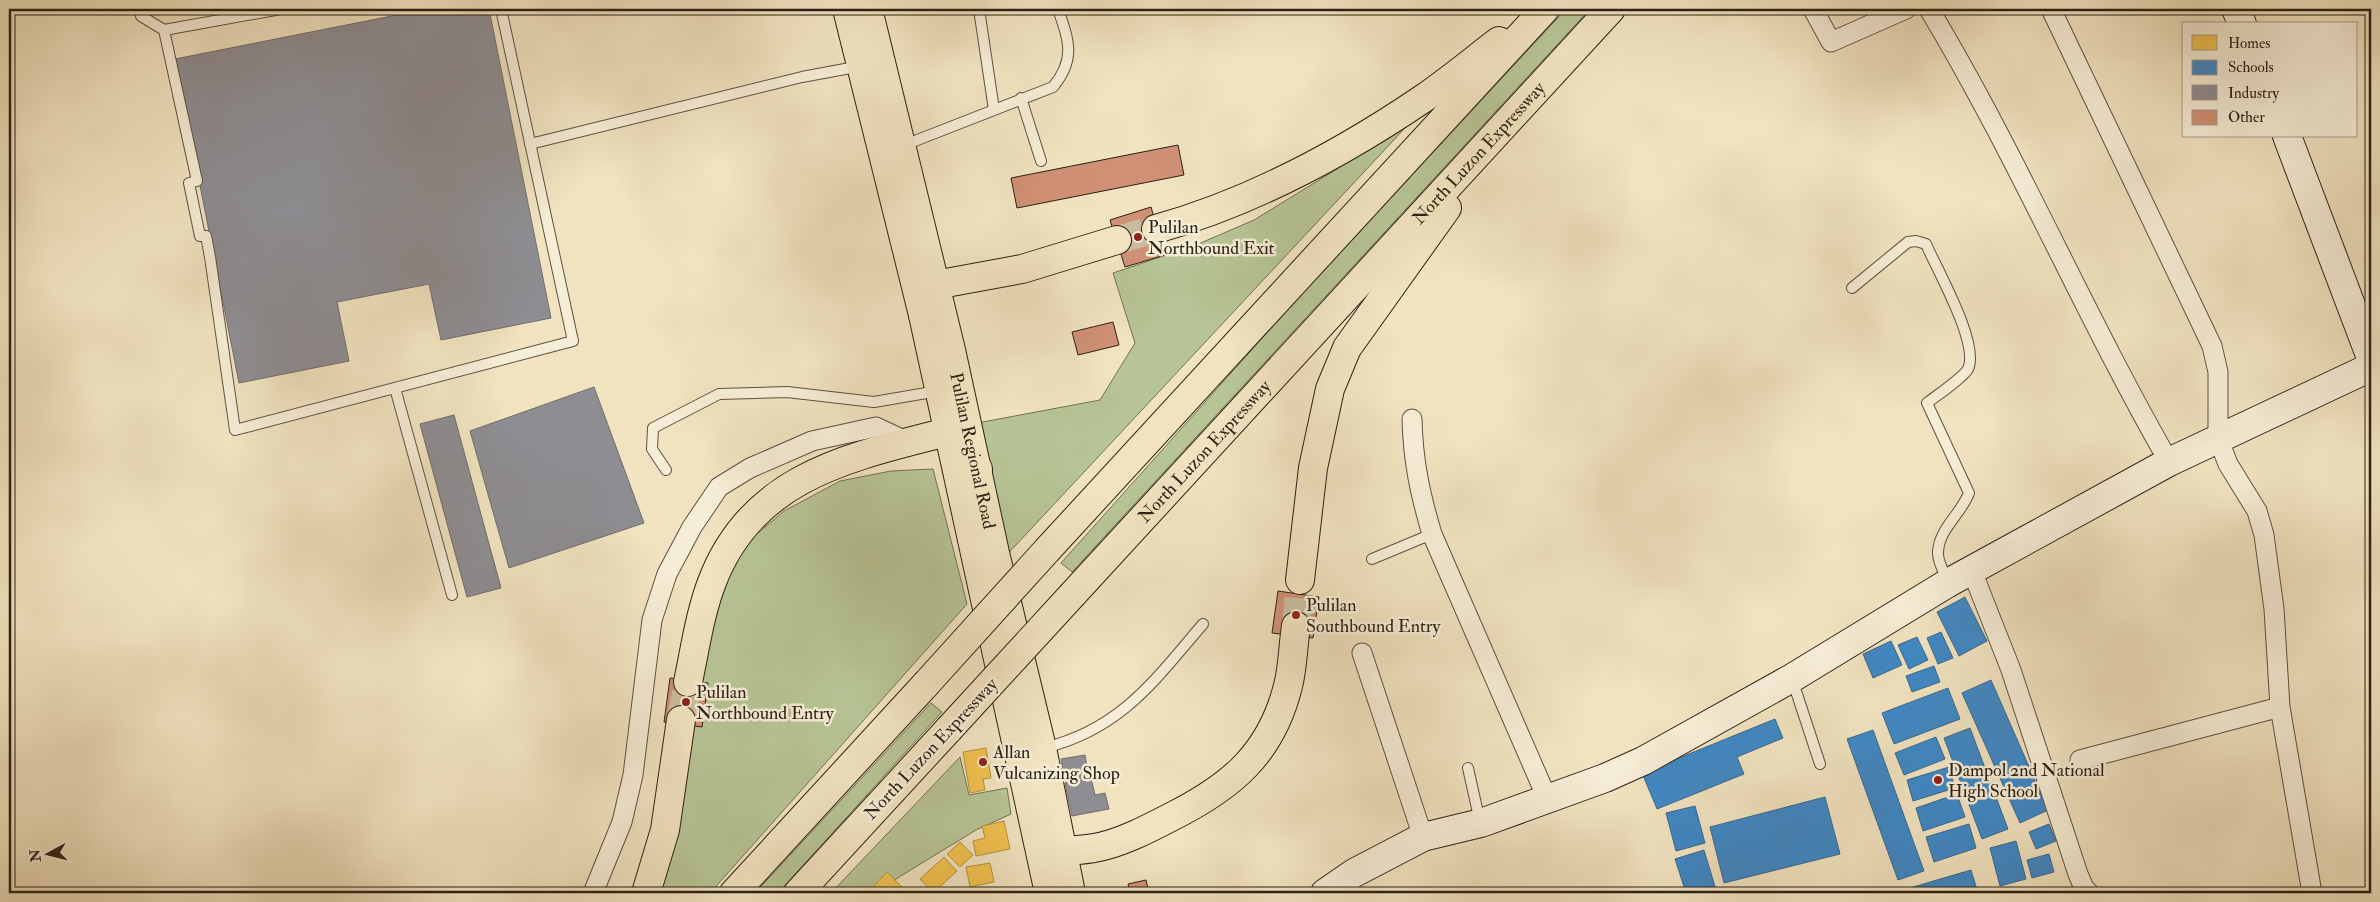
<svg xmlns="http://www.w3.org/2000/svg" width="2380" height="902" font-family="'IM FELL Double Pica',serif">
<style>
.green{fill:#b7c495;stroke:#717255}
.homes{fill:#f2c14e;stroke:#b6913d}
.schools{fill:#3f88c5;stroke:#396990}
.industry{fill:#8d8d92;stroke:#706d6c}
.building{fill:#d09075;stroke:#2b2115}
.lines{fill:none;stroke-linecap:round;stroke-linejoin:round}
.highway-tunnel{stroke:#c9bc9e;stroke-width:28;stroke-dasharray:28 14;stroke-linecap:butt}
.lane-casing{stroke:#5c5240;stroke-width:12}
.street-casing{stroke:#5c5240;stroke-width:21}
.secondary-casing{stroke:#2b2115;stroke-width:30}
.primary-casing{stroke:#2b2115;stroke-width:30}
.highway-casing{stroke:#2b2115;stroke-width:30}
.lane{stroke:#f6edd6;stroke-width:10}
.street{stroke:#f6edd6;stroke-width:19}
.secondary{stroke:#f6edd6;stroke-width:28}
.primary{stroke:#f1e3c0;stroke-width:28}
.highway{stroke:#f1e3c0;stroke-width:28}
.highway-bridge-casing{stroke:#2b2115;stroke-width:30;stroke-linecap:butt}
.highway-bridge{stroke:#f1e3c0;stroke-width:28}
.poi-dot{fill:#8f2418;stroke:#f6edd6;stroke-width:2}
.labels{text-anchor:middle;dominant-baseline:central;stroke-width:5;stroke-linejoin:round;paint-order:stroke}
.street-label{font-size:18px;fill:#2b2115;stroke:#f6edd6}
.poi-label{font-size:18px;fill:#2b2115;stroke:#f6edd6;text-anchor:start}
</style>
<rect width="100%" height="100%" fill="#f1e3c0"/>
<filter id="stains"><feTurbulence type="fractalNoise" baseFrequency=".004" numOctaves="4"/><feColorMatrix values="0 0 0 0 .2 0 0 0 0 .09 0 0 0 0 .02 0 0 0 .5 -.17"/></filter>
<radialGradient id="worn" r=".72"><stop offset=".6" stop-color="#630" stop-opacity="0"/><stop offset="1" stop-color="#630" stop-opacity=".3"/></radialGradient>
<!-- green -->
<path class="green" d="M1566,9H1590L1072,572L1061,563L1300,296Z
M1419,113L1002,560L972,424L1100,400L1135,343L1113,273L1196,245L1254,220L1337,169Z
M933,469L967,604L710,893H656L705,637L722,584L751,539L784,511L840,481L891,471Z
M931,703L942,712L778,893H755Z
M960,757L969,795L1007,788L1011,814L976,830L873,893H831Z"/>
<!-- homes -->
<path class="homes" d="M986,748L991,778L983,779L985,790L970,793L963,752Z
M1004,821L1010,849L976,856L973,841L985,838L982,826Z
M960,842L973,855L960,867L947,854Z
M944,857L957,871L933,893L920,879Z
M990,863L994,882L970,887L966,867Z
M887,872L908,893H871L869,891Z
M1008,887L1009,893H991L990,890Z"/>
<!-- schools -->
<path class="schools" d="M1965,597L1987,641L1959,656L1937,612Z
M1941,632L1953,658L1938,664L1927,638Z
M1917,637L1928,660L1909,669L1898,645Z
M1891,641L1902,665L1873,678L1863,654Z
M1934,666L1940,682L1912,692L1906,676Z
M1991,680L2048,810L2020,823L1962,693Z
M1948,688L1960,719L1894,744L1882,713Z
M1775,719L1783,738L1737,757L1744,774L1657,809L1642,773Z
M1970,728L2008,829L1982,839L1944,738Z
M1873,730L1924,871L1898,880L1847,739Z
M1936,737L1945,759L1904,775L1895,753Z
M1949,767L1955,788L1913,801L1907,780Z
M1957,794L1965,817L1923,831L1916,808Z
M1825,797L1840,854L1724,883L1710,827Z
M1695,806L1705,843L1676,851L1666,813Z
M1969,824L1976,848L1934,862L1926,837Z
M2049,824L2056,841L2036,849L2029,832Z
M2016,841L2026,879L2000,886L1990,848Z
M1704,850L1717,893H1686L1675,859Z
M2049,854L2054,872L2032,878L2027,860Z
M1971,870L1978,893H1904L1903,890Z"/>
<!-- industry -->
<path class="industry" d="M427,9H489L551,318L441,340L429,284L337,302L349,361L239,383L175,59Z
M594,387L644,523L509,568L470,431Z
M454,415L501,588L467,597L420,424Z
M1085,755L1089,777L1065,781L1061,759Z
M1091,778L1095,795L1105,793L1109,809L1072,816L1065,783Z"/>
<!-- building -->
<path class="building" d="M1178,145L1184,175L1017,208L1011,178Z
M1151,207L1165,255L1125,267L1110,220Z
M1113,322L1119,345L1078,355L1072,332Z
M1278,591L1319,597L1313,638L1272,633Z
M670,678L708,683L702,727L664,722Z
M1146,880L1149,893H1130L1128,884Z"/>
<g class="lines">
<!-- highway-tunnel -->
<path class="highway-tunnel" d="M1117,240L1156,229
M1296,626L1300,580
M681,720L688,682"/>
<!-- lane casing -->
<g class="lane-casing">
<path id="lane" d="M139,9L141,16L164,30L281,9
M979,9L994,110
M164,30L197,181L189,183L200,236H206L210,257L235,430L573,341L501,9
M1021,98L1041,161
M530,144L802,77L861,66
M902,146L1053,87C1076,59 1069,41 1058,9
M1852,288L1908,242L1916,241L1926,244C1937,270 1980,344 1968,369C1963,378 1936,396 1927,403L1969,493C1961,514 1939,529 1938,552C1937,561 1945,574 1948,582
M395,388L452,595
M666,470L652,449L653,428L719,394L787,392L874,402L938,391
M1372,559L1432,534
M1792,679L1820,764
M1044,748C1121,729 1154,681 1203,624
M1468,768L1480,822"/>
</g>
<!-- street casing -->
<g class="street-casing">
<path id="street" d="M1813,9L1831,42L1906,9
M1929,9C2017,155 2084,314 2169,462
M2051,9L2212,346L2218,372V438L2228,464L2257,511L2264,535L2274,609L2280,707L2312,893
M1412,419C1413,461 1420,494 1432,534L1547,798
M1972,571L2011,670L2078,874L2084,888L2089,893
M1362,653L1423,837
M2080,760L2280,707
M593,893L622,822L633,775L652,620L667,574L692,527L719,487L750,468L812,441L876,427L908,442"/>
</g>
<!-- secondary casing -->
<g class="secondary-casing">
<path id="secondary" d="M2236,9L2242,24
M2287,136L2371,358
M1325,893L1354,873L1423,837L1481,823L1605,778L1643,761L1792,678L1948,583L2169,462L2371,367"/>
</g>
<!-- primary casing -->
<g class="primary-casing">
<g id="primary">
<path d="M847,9L923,315L1049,893"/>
<path id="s1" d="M868,9L951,350L995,553L1042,748L1071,893"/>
</g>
</g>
<!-- highway casing -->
<g class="highway-casing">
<g id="highway">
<path d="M1156,229C1249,203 1343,153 1424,98C1450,80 1474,60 1499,41"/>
<path d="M923,315L926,300L935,285L1022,269L1117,240"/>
<path d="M1049,548L1545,9"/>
<path d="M1300,580L1313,468L1330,389L1347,348L1447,208"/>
<path id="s2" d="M1073,594L1611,9"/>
<path d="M688,682C695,649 700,613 712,582C752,476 850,457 947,432C963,433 971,456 978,469"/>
<path d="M1034,818L1044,836L1063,851C1073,850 1084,850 1094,848C1119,844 1148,829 1171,817C1231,787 1271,754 1288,686C1293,667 1293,645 1296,626"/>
<path d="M646,893L665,830L681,720"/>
<path d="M734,893L926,684"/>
<path d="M798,893L949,729"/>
</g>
</g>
<!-- lane -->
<use href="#lane" class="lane"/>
<!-- street -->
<use href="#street" class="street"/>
<!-- secondary -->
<use href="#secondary" class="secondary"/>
<!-- primary -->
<use href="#primary" class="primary"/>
<!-- highway -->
<use href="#highway" class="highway"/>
<!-- highway-bridge casing -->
<g class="highway-bridge-casing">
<path id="highway-bridge" d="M926,684L1049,548
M949,729L1073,594"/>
</g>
<!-- highway-bridge -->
<use href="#highway-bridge" class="highway-bridge"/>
</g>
<!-- markers -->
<g class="poi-dot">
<circle cx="1138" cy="237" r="5"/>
<circle cx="1296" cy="615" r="5"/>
<circle cx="686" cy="702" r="5"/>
<circle cx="983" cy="762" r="5"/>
<circle cx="1938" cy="780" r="5"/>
</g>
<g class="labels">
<!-- street labels -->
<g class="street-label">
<text stroke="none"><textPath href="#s2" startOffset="599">North Luzon Expressway</textPath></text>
<text stroke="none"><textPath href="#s1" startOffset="454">Pulilan Regional Road</textPath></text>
<text stroke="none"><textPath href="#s2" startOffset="194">North Luzon Expressway</textPath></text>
<text transform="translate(931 749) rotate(-47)">North Luzon Expressway</text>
</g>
<!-- poi labels -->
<g class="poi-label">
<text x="1148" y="227">Pulilan<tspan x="1148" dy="21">Northbound Exit</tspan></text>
<text x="1306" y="605">Pulilan<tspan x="1306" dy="21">Southbound Entry</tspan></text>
<text x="696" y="692">Pulilan<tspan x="696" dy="21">Northbound Entry</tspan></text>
<text x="993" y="752">Allan<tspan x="993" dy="21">Vulcanizing Shop</tspan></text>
<text x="1948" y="770">Dampol 2nd National<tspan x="1948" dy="21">High School</tspan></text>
</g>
</g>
<!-- margin -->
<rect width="2380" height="902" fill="none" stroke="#f1e3c0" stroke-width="30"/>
<rect x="10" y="10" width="2360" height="882" fill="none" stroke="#2b2115" stroke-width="2.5"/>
<rect x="15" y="15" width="2350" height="872" fill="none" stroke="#2b2115"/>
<!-- legend -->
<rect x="2182" y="22" width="175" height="115" fill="#f6edd6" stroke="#a59b89"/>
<rect x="2192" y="35" width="25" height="15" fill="#f2c14e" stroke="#a59b89"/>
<text x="2228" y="48" font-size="15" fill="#2b2115">Homes</text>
<rect x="2192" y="60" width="25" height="15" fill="#3f88c5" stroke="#a59b89"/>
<text x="2228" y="72" font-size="15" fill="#2b2115">Schools</text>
<rect x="2192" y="85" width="25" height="15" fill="#8d8d92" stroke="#a59b89"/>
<text x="2228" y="98" font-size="15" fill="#2b2115">Industry</text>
<rect x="2192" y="110" width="25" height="15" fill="#d09075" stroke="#a59b89"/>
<text x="2228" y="122" font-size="15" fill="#2b2115">Other</text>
<!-- north arrow -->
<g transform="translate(48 854) rotate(263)" stroke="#f6edd6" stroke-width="4" paint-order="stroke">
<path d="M0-4L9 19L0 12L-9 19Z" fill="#2b2115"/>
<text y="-8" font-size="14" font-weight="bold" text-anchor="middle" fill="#2b2115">N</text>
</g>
<rect width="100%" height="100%" filter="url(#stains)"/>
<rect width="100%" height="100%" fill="url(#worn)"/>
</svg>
